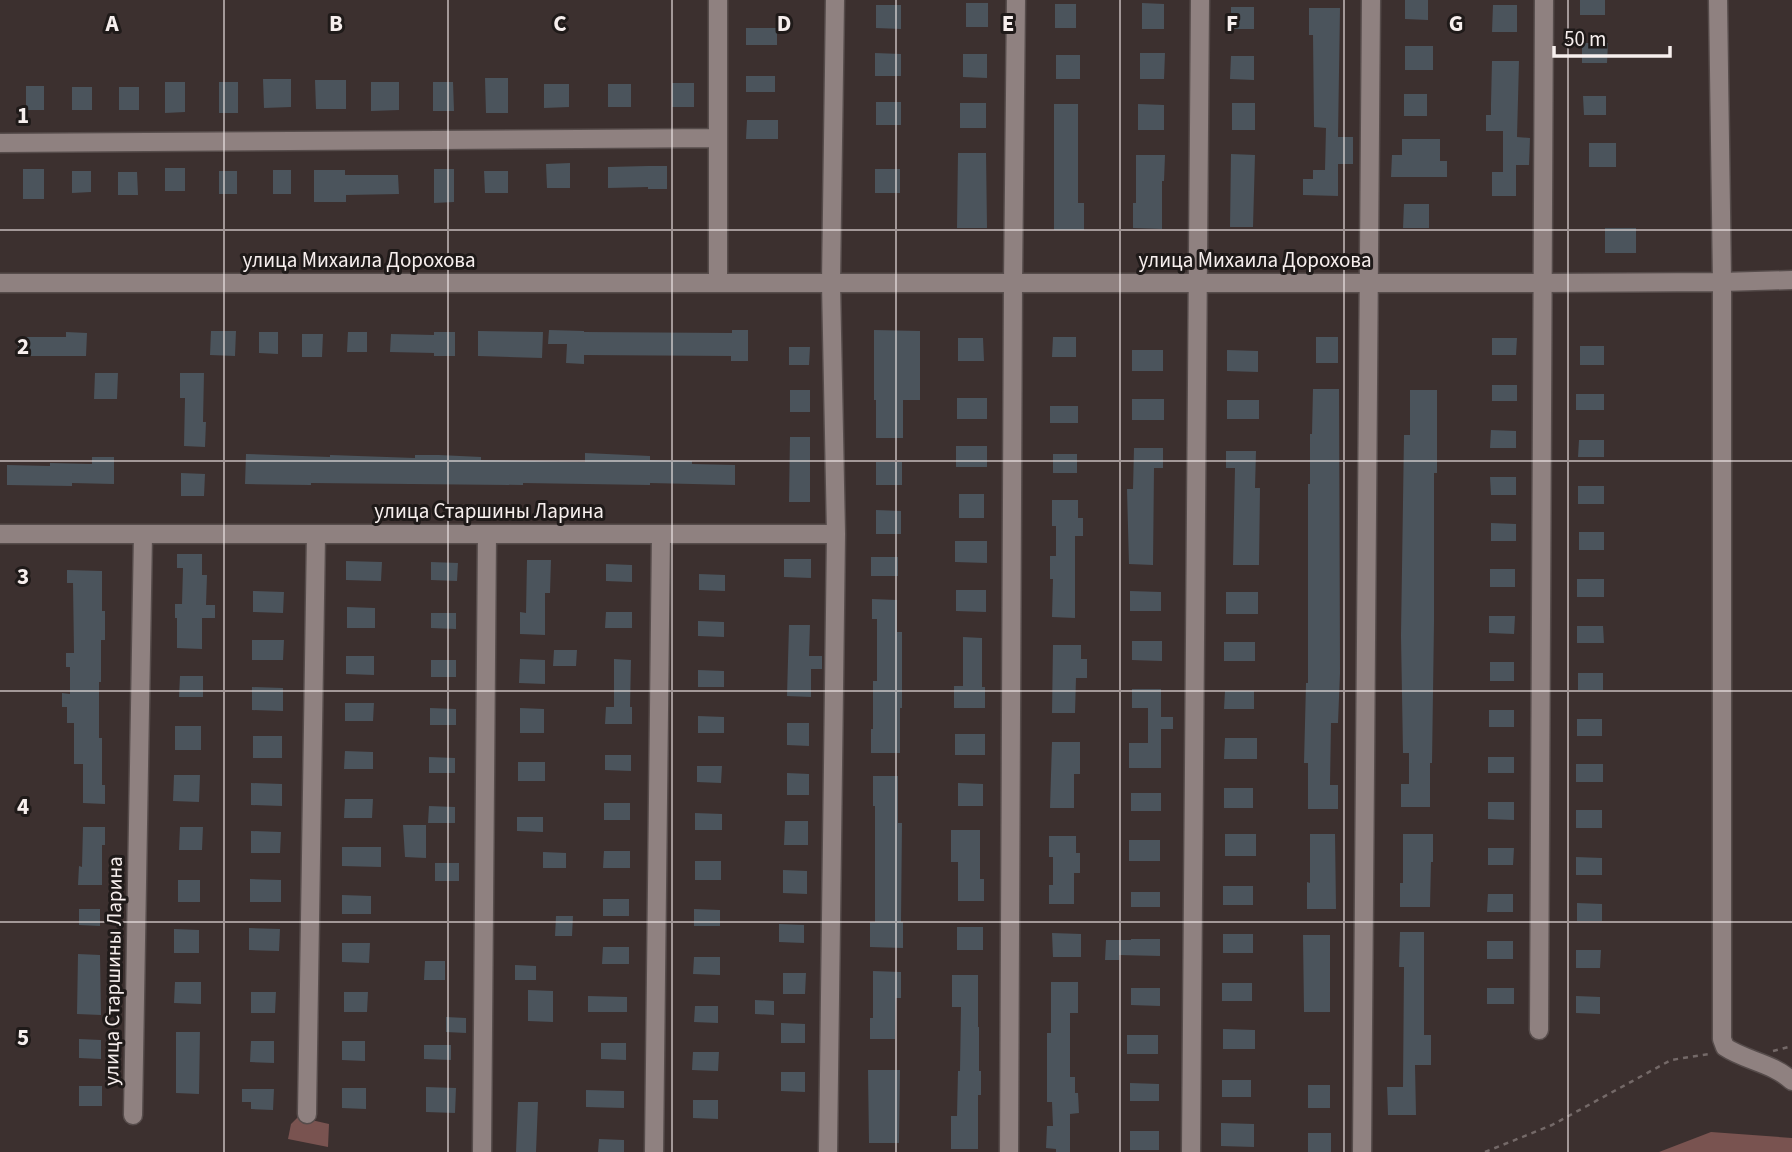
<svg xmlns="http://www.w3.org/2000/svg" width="1792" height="1152" font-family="'Source Sans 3',sans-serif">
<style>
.green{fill:#795350}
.building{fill:#4b545c}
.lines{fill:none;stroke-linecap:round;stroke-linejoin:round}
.minor-casing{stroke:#564c4b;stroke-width:21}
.path{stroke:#746968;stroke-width:2.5;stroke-dasharray:5 5;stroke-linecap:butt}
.minor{stroke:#8f8180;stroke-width:18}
.grid{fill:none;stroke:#f7efee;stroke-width:2;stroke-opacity:0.55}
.labels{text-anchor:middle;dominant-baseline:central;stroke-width:6;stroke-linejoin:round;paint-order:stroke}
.street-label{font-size:21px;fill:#f7efee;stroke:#1f1a19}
.grid-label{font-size:23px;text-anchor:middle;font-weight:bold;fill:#f7efee;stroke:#1f1a19;stroke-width:6;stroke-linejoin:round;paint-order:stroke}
</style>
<rect width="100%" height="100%" fill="#3c302f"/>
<!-- green -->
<path class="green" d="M298,1117L329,1124L328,1147L288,1139L291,1124Z
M1711,1132L1792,1138V1152H1659Z"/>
<!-- building -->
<path class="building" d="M1405,0H1428V20L1405,19Z
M1580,0H1605V15H1580Z
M966,3H988V27H966Z
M1142,3L1164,4V29H1142Z
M1055,4H1076V28H1055Z
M876,5H901V29L876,28Z
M1493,5H1517V32H1492Z
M1231,7H1254V29H1231Z
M1309,8H1340L1338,137H1353V164H1338V196L1303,195V179H1313V170H1325L1326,128L1314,127L1313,35H1309Z
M746,28H777V45H746Z
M1582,43H1608L1607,63H1582Z
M1405,46H1433V70H1405Z
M875,53L901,54V76H875Z
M1140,53H1165L1164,79H1140Z
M963,54H987V78L963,77Z
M1056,55H1080V79H1056Z
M1231,56H1254V80L1230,79Z
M1492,61H1519L1517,137L1530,138L1529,165H1516V196H1492V172H1503V131H1486V115H1491V104Z
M746,76H775V92H746Z
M485,78H508V113H486Z
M263,79H291V107L264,108Z
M315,80H346V109H316Z
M165,82H185V112L165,113Z
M219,82H238V113H219Z
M371,82H399V110L371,111Z
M433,82H453L454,111H433Z
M672,83H694V107H672Z
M544,84H569V107L544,108Z
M608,84H631V107H608Z
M26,86H44V110H26Z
M72,87H92V110H72Z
M119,87H139V110H119Z
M1404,94H1427V116H1404Z
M1583,96H1606V115H1584Z
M876,102H901V125H876Z
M960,103H986V128H960Z
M1232,103H1255V130H1232Z
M1054,104H1078V203H1084V230H1054Z
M1138,104L1164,105V130H1138Z
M747,120H778V139H746Z
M1402,139H1440V161H1447V177H1391L1392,155H1402Z
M1589,143H1616V167H1589Z
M958,153H986L987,228H957Z
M1231,154L1255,155L1253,227H1230Z
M1136,155H1165L1164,181H1162V229L1133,228V203H1136Z
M570,163V188H547L546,164Z
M648,166H667V189H648V187L608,188V167Z
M165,168H185V191H165Z
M23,169H44V199H23Z
M434,169H454V202L434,203Z
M875,169H900V193H875Z
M273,170H291V194H273Z
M314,170H345V175H398L399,194L346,195V202H314Z
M72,171H91V192L72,193Z
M219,171H237V194H219Z
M484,171H508V193H485Z
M118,172H137L138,195H118Z
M1404,204H1429V228H1403Z
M1605,228H1636V253H1605Z
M549,330L584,331V332L732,333V330H748V361H731V356L584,355V364L566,363L567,344H548Z
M874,330L920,331V400H903V438H876V400H874Z
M211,331H236L235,356L210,355Z
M478,331L543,332L542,358L478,356Z
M66,332L87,333L86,356H18V337H66Z
M259,332H278V354L259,353Z
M348,332H367V352H347Z
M434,332H455V356H434V353L390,352L391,334L434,335Z
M302,334H323L322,357H302Z
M1053,337H1076V357H1052Z
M1316,337H1338V363H1316Z
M958,338H983L984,361H958Z
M1492,338H1517L1516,355H1492Z
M1580,346H1604V365H1580Z
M789,347H810L809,365H789Z
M1132,350H1163V371H1132Z
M1227,350L1258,351V372L1227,371Z
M95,373H118L117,399H94Z
M180,373H204L203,422H206L205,447L184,446L185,398H180Z
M1492,385H1517V401H1492Z
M1313,389H1339L1340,673L1338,723H1331L1330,785H1338V809H1308V763H1304L1306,683H1308V484H1310V434H1312Z
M790,390H810V412H790Z
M1410,390H1437V473H1434V622L1432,763H1430V807H1401V784H1409V753H1403L1401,636L1404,435H1410Z
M1576,394H1604V410H1576Z
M957,398H987V419H957Z
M1132,399H1164V420H1132Z
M1227,400H1259V419H1227Z
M1050,406H1078V423H1050Z
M1491,430L1516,431V448H1490Z
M790,437H810V502H789Z
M1579,440H1604V457H1578Z
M956,446H987V467H956Z
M1134,448H1163V468H1154L1153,565L1129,564L1127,489H1133Z
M1226,451H1256L1255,488H1260L1259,565H1233L1235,468H1226Z
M585,453L650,456V460L692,461V464L735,465V485L650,483V485L523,483V485L311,483V485L245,484L246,454L330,457V455L415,458V455H439L481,457V460L585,462Z
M1053,454H1077V473H1053Z
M92,457H114V484L72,483V486L7,485V465L50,466V463L92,464Z
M876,462H902V485H876Z
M181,473L205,474L204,496H181Z
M1490,477H1516V495H1491Z
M1578,486H1604V504H1578Z
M959,494H984V518H959Z
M1052,500H1078V518H1083V536H1075V618L1052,617L1053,579H1050V556H1056V526H1052Z
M876,510L901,511V534H876Z
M1491,523L1516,524V541H1491Z
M1579,532H1604V550H1579Z
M955,541H987V563L955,562Z
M177,554H202V575H207L206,605H215V618H202V649L177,648V618H175V604H182L183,568H177Z
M871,557H898V576H871Z
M784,559H811V578L784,577Z
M527,560H551L550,593H545V635L520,634V612L526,613Z
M346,561L382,562L381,581L346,580Z
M431,562L458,563L457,581L431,580Z
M606,564L632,565V582L606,581Z
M1490,569H1515V587H1490Z
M67,570L102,571V611H105V640H101V682H99V738H102V785H105V804L83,803V764H74V723H67V707H62V693L70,694V667H66V653H74L73,583H67Z
M699,574L725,575V591L699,590Z
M1577,579H1604V597H1577Z
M956,590H986V612L956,611Z
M253,591L284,592L283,613L253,612Z
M1130,591L1161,592V611H1130Z
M1226,592H1258V614H1226Z
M872,599L897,600V632H902V708H900V753H871V729H873V681H877V619H872Z
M347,607L375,608V628H347Z
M606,612H632V628H605Z
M431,613H456V629L431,628Z
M1489,616H1515L1514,634L1489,633Z
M698,621L724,622V637L698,636Z
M789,625H810L809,656H822V669H811V697L787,696Z
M1577,626H1603L1604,643H1577Z
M963,637L982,638V687H985V708H954V686H963Z
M252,640H284L283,660H252Z
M1132,641H1162V661L1132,660Z
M1224,642H1255V661H1224Z
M1053,645H1081V659H1087V678H1076L1075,713H1052Z
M554,650H577L576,666H553Z
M346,656H374V675L346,674Z
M520,659L545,660V684L519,683Z
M614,659L631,660L630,707H632V724H605L606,707H614Z
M431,660H456V677H431Z
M1490,662H1514V681H1490Z
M698,670L724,671V687H698Z
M1578,673H1603V690H1578Z
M180,676H203V697H179Z
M252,687L283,688V711L252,710Z
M1132,689H1161V717H1173V729H1161V768H1129V743H1148V708H1132Z
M1225,691H1254V709H1224Z
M345,703H374L373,721H345Z
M430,708L456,709V725H430Z
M520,708L544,709V733H520Z
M1489,710H1514V727H1489Z
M698,716L724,717V733H698Z
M1577,719H1602V736H1577Z
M787,723H809V746L787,745Z
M175,726H201V750H175Z
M955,734H985V755H955Z
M253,736H282V758H253Z
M1225,738H1257V759H1224Z
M1052,742H1080V774H1074V808H1050Z
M345,751L373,752V769H344Z
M605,755H631V771L605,770Z
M429,757L455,758V773H429Z
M1488,757H1514V773H1488Z
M518,762H545V781H518Z
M1576,764H1603V782H1576Z
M697,766H722L721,783L697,782Z
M787,773L809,774V795H787Z
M174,775H200L199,802L173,801Z
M873,776H898V823H902L901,922H903V948L870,947V922H875V806H873Z
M251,783L282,784V806L251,805Z
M958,783L983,784V806H958Z
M1224,788H1253V808H1224Z
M1131,793H1161V811H1131Z
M345,799H373L372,818H344Z
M1488,802H1514V820L1488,819Z
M604,803H630V820H604Z
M429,806L455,807V823H428Z
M1576,810H1602V828H1576Z
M695,813L722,814V830H695Z
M517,817H543V832L517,831Z
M785,821H808V845H784Z
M403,825H426V858L405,857Z
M83,827H105V845H102V885H78L79,866L82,867Z
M180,827H203L202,850H179Z
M951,830H980V879H984V901H958V862H951Z
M251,831L281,832L280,853H251Z
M1225,834H1256V856H1225Z
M1310,834H1335L1336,909H1307V882L1310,883Z
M1403,834H1433V862H1431L1430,907H1400V883H1403Z
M1049,836H1076V853H1080V873H1074V904H1049V885H1053V857H1049Z
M1129,840H1160V861H1129Z
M342,847H381V867L342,866Z
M1488,848H1514L1513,865H1488Z
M604,851H630V868H603Z
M543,852L566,853V868H543Z
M1576,857L1602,858V875H1576Z
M695,861H721V880H695Z
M435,863H459V881H435Z
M783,870L807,871V894L783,893Z
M250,879L281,880V902H250Z
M178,880H200V902H178Z
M1223,886H1253V905H1223Z
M1131,892H1160V907H1131Z
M1488,894H1513V912H1487Z
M342,895L371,896V914H342Z
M603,899H629V916H603Z
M1577,903L1602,904V921H1577Z
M79,909H100V926L79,925Z
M694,909L720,910V926H694Z
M556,916H573L572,936H555Z
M779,924L804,925V943L779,942Z
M957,927H983V950H957Z
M249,928L280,929L279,951L249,950Z
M174,929L199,930V953H174Z
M1400,932H1424V1035H1431V1065H1415L1416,1115H1388L1387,1087H1403L1404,967H1399Z
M1052,933L1081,934V957H1053Z
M1223,934H1253V953H1223Z
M1303,935H1330V1012H1304Z
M1131,939H1160V956L1119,955V960H1105L1106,940H1131Z
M1487,941H1513V959H1487Z
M342,943H370L369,963L342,962Z
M603,947H629V964H602Z
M1576,950H1601L1600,968H1576Z
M78,954L100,955L101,1015L77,1014Z
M694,957H720V975L693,974Z
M425,961H445V980H424Z
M515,965L536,966V980H515Z
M873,971L901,972V998H896L895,1039H870V1018H873Z
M783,973H806L805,994H783Z
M952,975H978V1027H979V1071H981V1095H978V1149H951V1116H957L958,1071H960L961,1007H952Z
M175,982H201V1004L174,1003Z
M1051,982H1078V1013H1070V1077H1075V1093H1078L1079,1113L1070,1114V1152H1056V1149L1046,1148L1047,1126H1053L1052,1102H1047V1033H1051Z
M1222,983H1252V1001H1222Z
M1131,988H1160V1006L1131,1005Z
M1487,988H1514V1004H1487Z
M528,990L553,991V1022L528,1021Z
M251,992H276L275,1013H251Z
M344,992H368L367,1012H344Z
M588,996L627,997V1012H588Z
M1576,996L1600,997V1014L1576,1013Z
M755,1000L774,1001V1015L755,1014Z
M695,1006H718V1023L694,1022Z
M446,1017L466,1018V1033L446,1032Z
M781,1023L805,1024V1043H781Z
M1223,1029L1255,1030V1049H1223Z
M176,1032H200L199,1094L176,1093Z
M1127,1035H1158V1054H1127Z
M79,1039L101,1040V1059L79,1058Z
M251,1041H274V1063L250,1062Z
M342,1041H365V1061L342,1060Z
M601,1043H626V1060L601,1059Z
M424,1045H451V1060L424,1059Z
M693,1052H719L718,1071L692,1070Z
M868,1070H900L899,1143H869Z
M781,1072H805V1092L781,1091Z
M1222,1080H1251V1097H1222Z
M1130,1083L1159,1084V1101H1130Z
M1308,1085H1330V1108H1308Z
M79,1086H102V1106H79Z
M426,1087L456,1088L455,1113L426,1112Z
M342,1088H366V1109L342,1108Z
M242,1089H274L273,1110L251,1109V1102H242Z
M586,1090L624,1091V1108L586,1107Z
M693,1100H718V1119L693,1118Z
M518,1102H538L536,1152H516Z
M1221,1123L1254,1124V1147L1221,1146Z
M1130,1131H1159V1150H1130Z
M1308,1133H1331V1152H1308Z
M599,1139L624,1140V1152H598Z"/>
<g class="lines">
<!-- minor casing -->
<g class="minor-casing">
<path id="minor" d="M718,0V283
M1718,0L1722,282V1039L1725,1047C1746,1061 1773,1063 1792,1081
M0,143L718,138
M0,283H1544L1722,282L1792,280
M0,534H836
M1539,1030L1544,0
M307,1114L316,534
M133,1115L143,534
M482,1152L487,534
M654,1152L661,534
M828,1152L836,534L831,283L835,0
M1009,1152L1013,283L1016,0
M1191,1152L1200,0
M1362,1152L1371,0"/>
</g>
<!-- path -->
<path class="path" d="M1773,1051L1792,1046
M1485,1152L1552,1125L1671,1060L1709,1054"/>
<!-- minor -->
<use href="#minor" class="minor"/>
</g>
<!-- grid -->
<path class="grid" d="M224,0V1152M448,0V1152M672,0V1152M896,0V1152M1120,0V1152M1344,0V1152M1568,0V1152M0,230H1792M0,461H1792M0,691H1792M0,922H1792"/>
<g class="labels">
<!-- street labels -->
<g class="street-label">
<text x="359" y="260">улица Михаила Дорохова</text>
<text x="1255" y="260">улица Михаила Дорохова</text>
<text x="489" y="511">улица Старшины Ларина</text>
<text transform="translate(113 971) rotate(-89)">улица Старшины Ларина</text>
</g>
</g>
<g class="grid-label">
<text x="112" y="31">A</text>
<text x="336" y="31">B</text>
<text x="560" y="31">C</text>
<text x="784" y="31">D</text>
<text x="1008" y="31">E</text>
<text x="1232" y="31">F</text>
<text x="1456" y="31">G</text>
<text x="23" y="123">1</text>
<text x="23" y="354">2</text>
<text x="23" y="584">3</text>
<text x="23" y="814">4</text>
<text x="23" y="1045">5</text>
</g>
<!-- scale -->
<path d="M1554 46v10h116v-10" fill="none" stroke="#f7efee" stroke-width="3.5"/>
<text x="1564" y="46" font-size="21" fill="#f7efee" stroke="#1f1a19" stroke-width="5" paint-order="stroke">50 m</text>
</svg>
